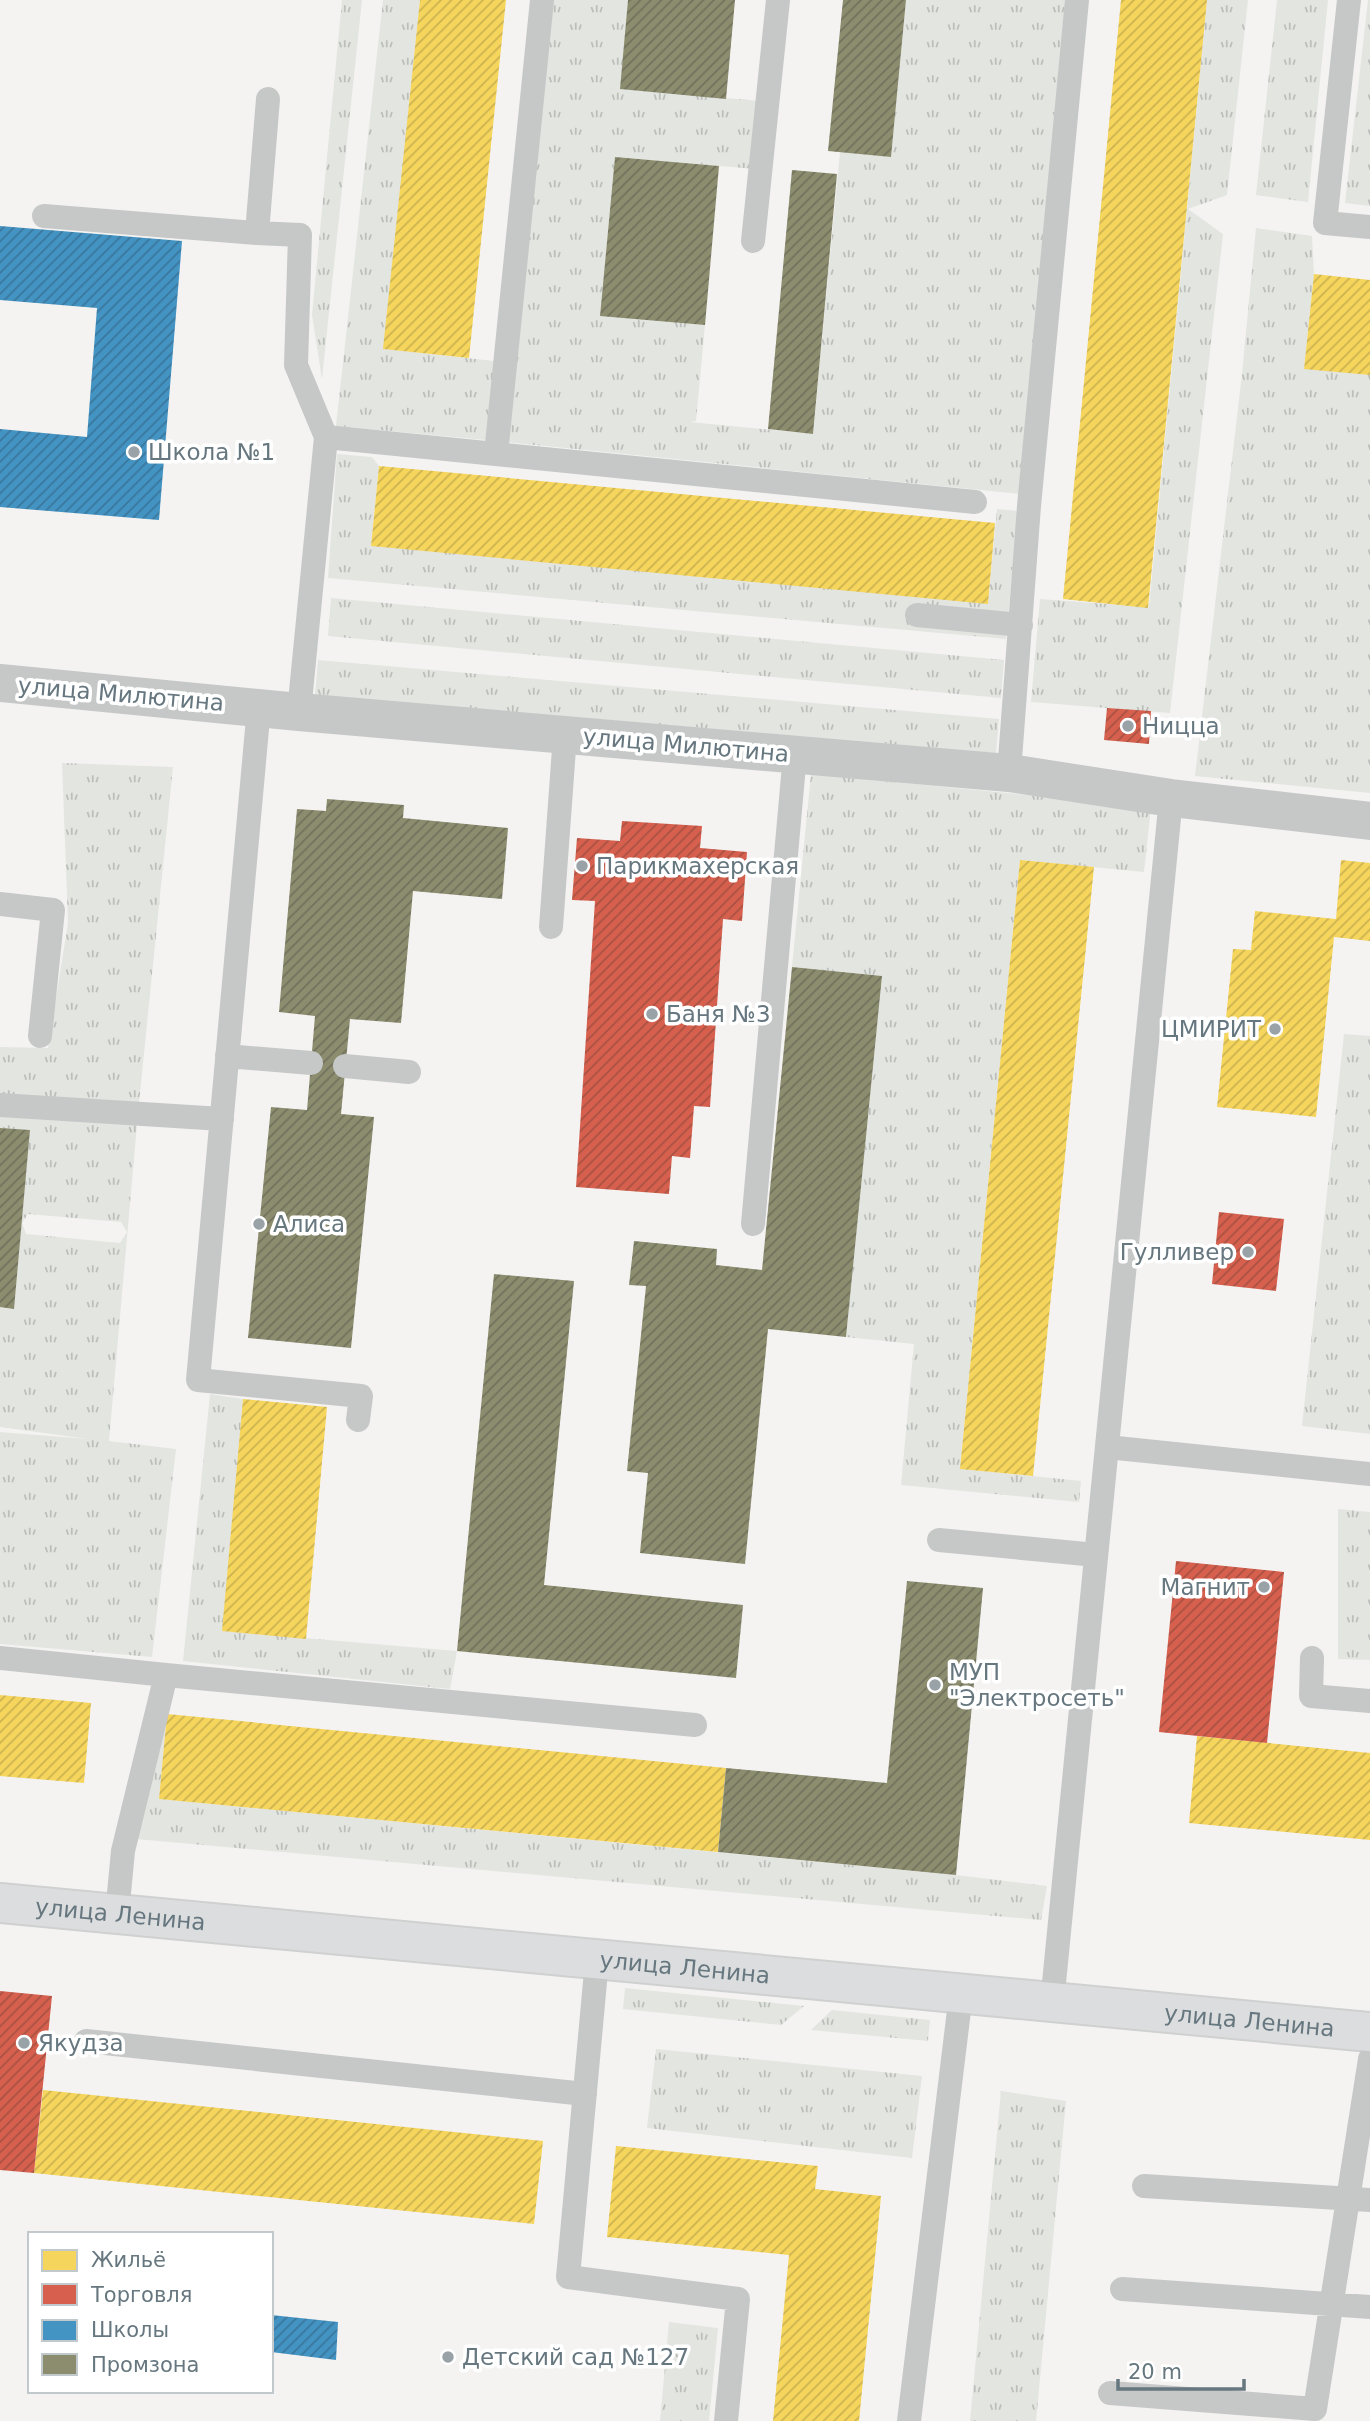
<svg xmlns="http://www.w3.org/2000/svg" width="1370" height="2421" font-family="'DejaVu Sans',sans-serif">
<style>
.grass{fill:url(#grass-tufts);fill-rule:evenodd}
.homes{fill:url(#homes-hatch)}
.shops{fill:url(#shops-hatch)}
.schools{fill:url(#schools-hatch)}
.industry{fill:url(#industry-hatch)}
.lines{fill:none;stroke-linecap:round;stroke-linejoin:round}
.secondary-casing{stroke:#cfd0d0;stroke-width:42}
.lane{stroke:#c6c8c8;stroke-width:24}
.street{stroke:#c6c8c8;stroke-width:38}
.secondary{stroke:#dcddde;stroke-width:38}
.poi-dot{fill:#98a2a7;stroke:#fff;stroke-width:2.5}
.labels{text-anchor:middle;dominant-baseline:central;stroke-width:7;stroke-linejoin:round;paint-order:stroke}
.poi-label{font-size:23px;fill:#66777f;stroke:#fff;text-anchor:start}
.street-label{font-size:23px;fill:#66777f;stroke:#fff}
</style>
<defs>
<pattern id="grass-tufts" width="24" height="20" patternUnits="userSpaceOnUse" patternTransform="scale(1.75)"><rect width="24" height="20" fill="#e3e5e0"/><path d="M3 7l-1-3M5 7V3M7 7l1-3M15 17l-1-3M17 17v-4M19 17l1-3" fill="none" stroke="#bcbebb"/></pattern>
<pattern id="homes-hatch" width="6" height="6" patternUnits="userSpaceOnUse" patternTransform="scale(1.75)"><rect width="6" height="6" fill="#f6d55c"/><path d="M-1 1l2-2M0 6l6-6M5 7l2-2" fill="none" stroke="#cbb251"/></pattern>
<pattern id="shops-hatch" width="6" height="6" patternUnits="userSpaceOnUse" patternTransform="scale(1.75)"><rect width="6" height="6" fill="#d6604d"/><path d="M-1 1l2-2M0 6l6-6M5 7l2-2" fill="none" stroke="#a85143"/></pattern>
<pattern id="schools-hatch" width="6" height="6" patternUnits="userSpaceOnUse" patternTransform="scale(1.75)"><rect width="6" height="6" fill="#4393c3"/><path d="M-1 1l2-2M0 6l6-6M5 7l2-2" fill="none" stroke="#3a779c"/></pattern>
<pattern id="industry-hatch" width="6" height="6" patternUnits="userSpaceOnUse" patternTransform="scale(1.75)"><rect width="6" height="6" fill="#8c8c6e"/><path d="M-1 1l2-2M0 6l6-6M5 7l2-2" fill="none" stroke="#71725c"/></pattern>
</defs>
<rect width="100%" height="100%" fill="#f4f3f2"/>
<!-- grass -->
<path class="grass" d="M342,0H362L322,379L312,315Z
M383,0H420L384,349L494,361L486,440L336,426Z
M550,0H628L621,89L761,101L755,169L615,157L600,315L705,325L696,421L690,422L813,434L840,152L891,157L906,0H1068L1020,494L506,442Z
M1207,0H1248L1227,195L1188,209L1223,234L1170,713L1031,702L1040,599L1149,607Z
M1277,0H1328L1308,202L1256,195Z
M1368,0H1370V206L1345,203Z
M1256,228L1312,236L1314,274L1304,368L1370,375V793L1195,776L1242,374Z
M337,454L372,457L379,466L371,545L988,603L997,509L1018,511L1006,639L328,578Z
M331,598L1004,660L1001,698L328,636Z
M318,660L999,719L996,753L315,695Z
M62,763L173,767L138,1113L109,1441L176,1449L152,1657L0,1644V1432L88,1439L0,1427V1307L14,1308L30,1131L0,1128V1047L48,1048L68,923ZM28,1214L121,1222L127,1232L120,1243L26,1234L22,1223Z
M811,774L1151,807L1144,872L1020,860L960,1469L1081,1481L1079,1502L901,1485L914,1344L846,1337L882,976L792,967Z
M1344,1034L1370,1036V1434L1302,1426Z
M210,1394L243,1399L223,1631L457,1651L450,1689L183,1661Z
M1338,1509L1370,1512V1660L1338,1659Z
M167,1714L159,1799L956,1875L1047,1886L1041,1920L136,1839Z
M625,1988L804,2006L781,2025L623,2009Z
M832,2010L930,2020L928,2041L811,2030Z
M656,2049L922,2076L912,2158L647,2128Z
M1001,2091L1066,2101L1036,2421H970Z
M669,2322L718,2328L709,2421H660Z"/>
<!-- homes -->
<path class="homes" d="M420,0H506L469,358L383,349Z
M1121,0H1207L1148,608L1063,599Z
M1314,274L1370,280V375L1304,369Z
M379,466L995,523L988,604L371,546Z
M1020,860L1094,867L1033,1476L960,1469Z
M1341,860L1370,863V941L1334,937L1316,1117L1217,1107L1233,949L1251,950L1255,911L1336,919Z
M243,1399L327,1407L306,1639L222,1631Z
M0,1695L91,1703L84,1783L0,1776Z
M167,1714L726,1768L718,1852L159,1799Z
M1197,1736L1370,1753V1840L1189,1823Z
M43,2090L543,2141L534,2224L34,2173Z
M616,2146L818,2166L815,2189L881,2196L859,2421H773L789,2255L607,2237Z"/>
<!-- shops -->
<path class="shops" d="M1107,708L1151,711L1149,744L1104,740Z
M622,821L702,826L700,848L747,852L742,921L723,919L710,1107L694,1106L690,1158L672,1156L669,1194L576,1187L595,901L572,900L577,838L620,841Z
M1219,1212L1284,1219L1276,1291L1212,1284Z
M1176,1561L1284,1572L1267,1743L1159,1732Z
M0,1991L52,1996L34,2173L0,2170Z"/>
<!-- schools -->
<path class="schools" d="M0,226L182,241L159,520L0,507V429L87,437L97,308L0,300Z
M271,2315L338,2322L336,2360L271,2352Z"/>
<!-- industry -->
<path class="industry" d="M628,0H735L726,99L620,89Z
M843,0H906L891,157L828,151Z
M615,157L719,166L705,325L600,316Z
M792,170L837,174L813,434L768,429Z
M327,799L404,805L403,818L508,828L502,899L413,891L401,1023L350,1019L341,1114L374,1117L351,1348L248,1338L271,1107L307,1110L315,1016L279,1012L297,809L326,811Z
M792,967L882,976L846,1337L768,1329L745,1564L640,1553L648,1473L627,1471L646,1286L629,1285L634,1241L717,1249L716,1265L762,1270Z
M0,1128L30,1130L14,1309L0,1307Z
M494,1274L574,1281L544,1585L743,1605L736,1678L457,1651Z
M907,1581L983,1588L956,1875L718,1852L726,1768L887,1783Z"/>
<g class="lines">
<!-- secondary casing -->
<g class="secondary-casing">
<g id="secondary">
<path id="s1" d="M0,1903L1370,2032"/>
</g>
</g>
<!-- lane -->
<path class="lane" d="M1349,0L1325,223L1370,227
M268,99L257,233L300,235L296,365L326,437
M44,216L257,233
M753,241L778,0
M496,454L975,502
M917,615L1021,625
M259,707L198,1380L361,1396L358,1420
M299,712L326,437L496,454L542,0
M1009,773L1029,506L1077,0
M0,904L53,910L40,1036
M551,927L565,735
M227,1056L311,1063
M345,1066L409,1072
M0,1105L222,1119
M753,1224L795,754
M1107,1447L1370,1474
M939,1540L1096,1555
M0,1658L166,1675L123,1851L117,1914
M1312,1658L1311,1696L1370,1701
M166,1675L695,1725
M597,1960L568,2277L738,2299L726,2421
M1052,2003L1171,798
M86,2041L585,2094
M1144,2186L1370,2200
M1122,2289L1370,2307
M1110,2393L1315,2409L1370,2059
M909,2421L961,1994"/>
<!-- street -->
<path class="street" d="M0,683L299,712L1009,773L1171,798L1370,821"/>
<!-- secondary -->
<use href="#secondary" class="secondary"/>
</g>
<!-- markers -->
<g class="poi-dot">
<circle cx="134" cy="452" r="7"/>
<circle cx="1128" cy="726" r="7"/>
<circle cx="582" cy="866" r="7"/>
<circle cx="652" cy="1014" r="7"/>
<circle cx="1275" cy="1029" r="7"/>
<circle cx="259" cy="1224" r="7"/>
<circle cx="1248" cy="1252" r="7"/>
<circle cx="1264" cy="1587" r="7"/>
<circle cx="935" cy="1685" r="7"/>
<circle cx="24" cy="2043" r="7"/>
<circle cx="448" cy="2357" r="7"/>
</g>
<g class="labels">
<!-- poi labels -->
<g class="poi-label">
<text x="148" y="452">Школа №1</text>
<text x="1142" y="726">Ницца</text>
<text x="596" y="866">Парикмахерская</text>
<text x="666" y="1014">Баня №3</text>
<text x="1261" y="1029" text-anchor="end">ЦМИРИТ</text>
<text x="273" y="1224">Алиса</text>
<text x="1234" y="1252" text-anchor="end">Гулливер</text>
<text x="1250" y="1587" text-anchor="end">Магнит</text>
<text x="949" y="1672">МУП<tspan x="949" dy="26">"Электросеть"</tspan></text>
<text x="38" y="2043">Якудза</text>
<text x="462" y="2357">Детский сад №127</text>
</g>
<!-- street labels -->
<g class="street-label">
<text transform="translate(121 694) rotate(5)">улица Милютина</text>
<text transform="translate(686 745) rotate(5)">улица Милютина</text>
<text stroke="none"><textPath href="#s1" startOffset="121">улица Ленина</textPath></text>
<text stroke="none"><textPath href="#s1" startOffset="688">улица Ленина</textPath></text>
<text stroke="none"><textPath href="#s1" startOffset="1255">улица Ленина</textPath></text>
</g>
</g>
<!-- legend -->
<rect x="28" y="2232" width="245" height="161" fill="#ffffff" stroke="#c2c9cc" stroke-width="2"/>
<rect x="42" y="2250" width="35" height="21" fill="#f6d55c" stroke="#c2c9cc" stroke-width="2"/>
<text x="91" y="2267" font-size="21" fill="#66777f">Жильё</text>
<rect x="42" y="2284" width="35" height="21" fill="#d6604d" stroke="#c2c9cc" stroke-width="2"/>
<text x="91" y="2302" font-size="21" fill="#66777f">Торговля</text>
<rect x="42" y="2320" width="35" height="21" fill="#4393c3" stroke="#c2c9cc" stroke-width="2"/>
<text x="91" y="2337" font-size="21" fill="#66777f">Школы</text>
<rect x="42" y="2354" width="35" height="21" fill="#8c8c6e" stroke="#c2c9cc" stroke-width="2"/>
<text x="91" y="2372" font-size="21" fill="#66777f">Промзона</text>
<!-- scale -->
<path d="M1118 2379v10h126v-10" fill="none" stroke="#66777f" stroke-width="3.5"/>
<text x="1128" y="2379" font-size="21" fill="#66777f" stroke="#ffffff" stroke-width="5" paint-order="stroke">20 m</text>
</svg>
